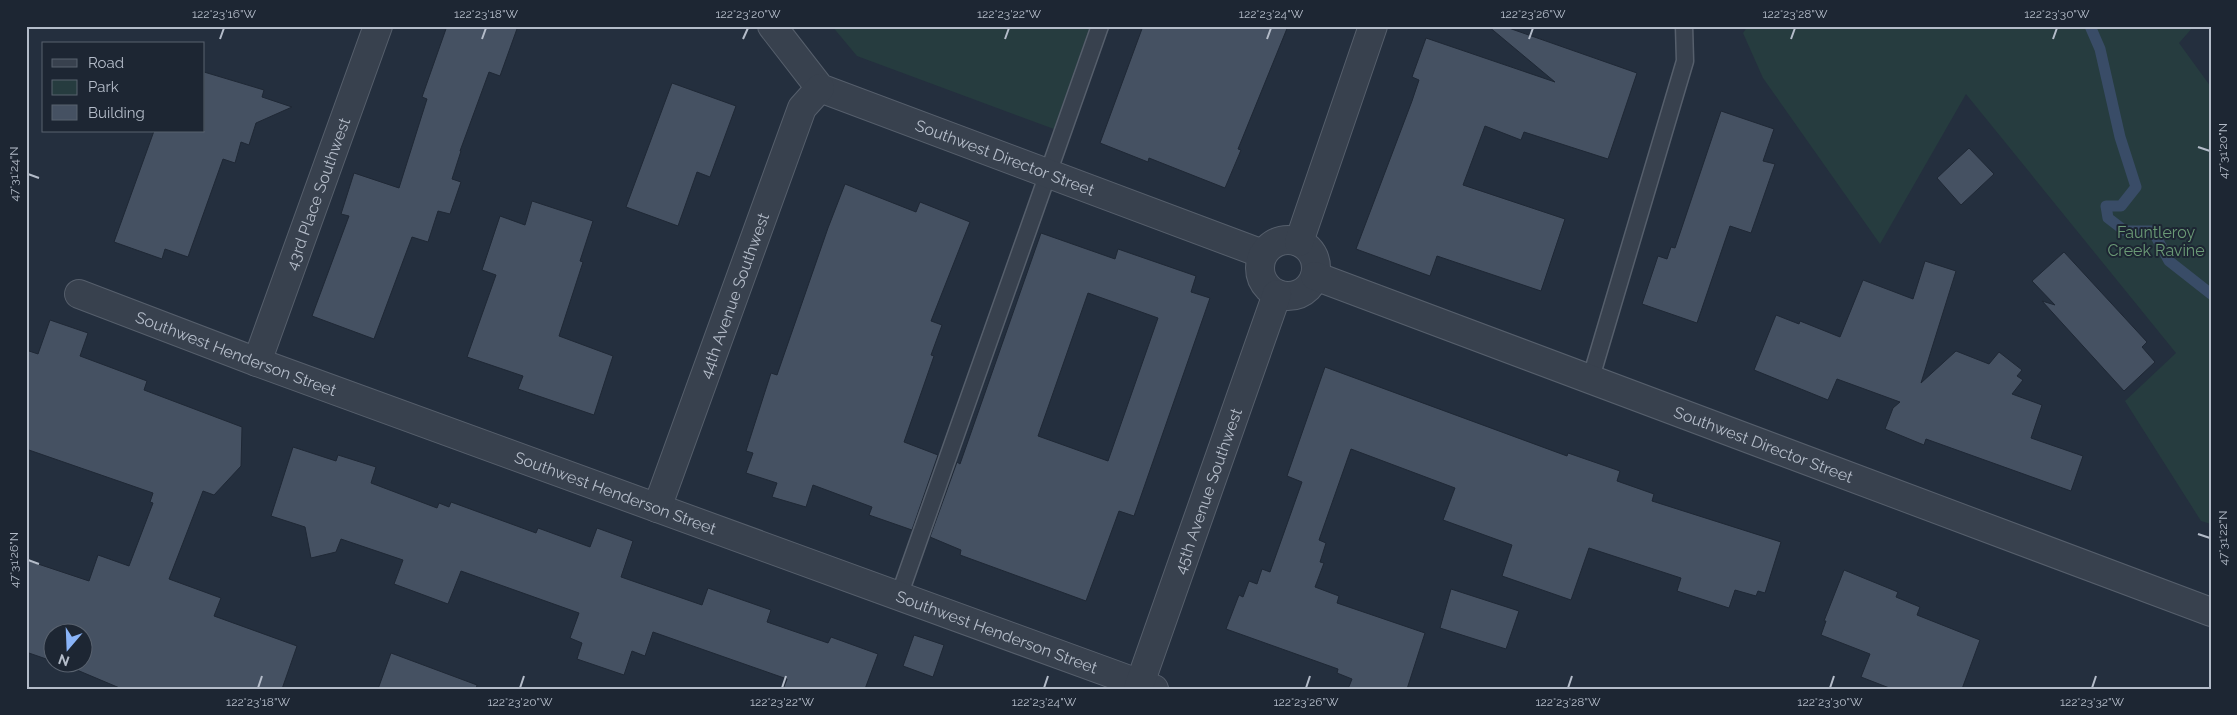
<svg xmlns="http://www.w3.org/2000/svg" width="2237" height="715" font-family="Raleway,sans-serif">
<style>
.green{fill:#263c3f}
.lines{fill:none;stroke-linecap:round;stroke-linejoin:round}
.stream{stroke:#394c67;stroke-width:11}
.building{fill:#455162;stroke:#1f2835;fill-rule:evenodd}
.service-casing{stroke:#565f6c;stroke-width:19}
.minor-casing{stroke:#565f6c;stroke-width:30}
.service{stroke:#38414e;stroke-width:16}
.minor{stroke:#38414e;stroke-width:28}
.ticks{fill:none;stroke:#b4bcc9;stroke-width:2}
.labels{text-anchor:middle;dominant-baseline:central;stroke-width:4;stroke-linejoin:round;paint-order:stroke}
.street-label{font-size:16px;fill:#b4bcc9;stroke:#1d2633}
.park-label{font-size:16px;fill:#6b9a76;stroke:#1d2633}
.neatline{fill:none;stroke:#b4bcc9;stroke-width:2}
.ticks-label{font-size:12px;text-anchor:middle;fill:#b4bcc9}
</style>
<rect width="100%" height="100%" fill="#242f3e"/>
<!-- green -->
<path class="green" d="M832,26H1090L1054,129L857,56Z
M1748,26H2194L2179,43L2211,87V524L2201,521L2125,401L2176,353L1966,94L1880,244L1763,78L1743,33Z"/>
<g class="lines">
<!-- stream -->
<path class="stream" d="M2090,26L2100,49L2120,137L2136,187L2121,206H2106L2108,218L2125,231H2153L2169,261L2211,294"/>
</g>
<!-- building -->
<path class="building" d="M447,26H518L500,76L489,72L460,151H461L452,179L461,182L450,214L438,211L428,242L412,237L374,339L312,316L349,216L341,214L354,173L399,188L427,99L422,97Z
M1143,26H1288L1238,149L1241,150L1225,188L1149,158L1148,162L1100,143Z
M1488,26H1503L1637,73L1608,159L1524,132L1521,140L1485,126L1463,185L1565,219L1541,291L1437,256L1430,276L1356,249L1412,101L1419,80L1412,77L1426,38L1555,82Z
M204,72L264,90L262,97L292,107L256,123L249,145L241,142L235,163L223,159L188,257L165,249L162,259L114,242L154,131H204Z
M672,83L736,106L710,177L697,172L678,226L626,207Z
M1721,111L1774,129L1763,161L1775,164L1751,233L1730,226L1697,323L1642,304L1658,256L1667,259L1671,247L1675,248Z
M1969,148L1994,174L1961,205L1937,178Z
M845,184L916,212L920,202L970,222L931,321L942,325L931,355L934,356L904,442L938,455L912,530L869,515L872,507L813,485L806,507L772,497L777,483L746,473L753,453L746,451L771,373L777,375L828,228Z
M532,201L593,221L580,261L583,262L559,336L613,356L594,415L518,389L523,376L467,357L496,275L482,270L500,216L525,225Z
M1041,233L1115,259L1118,249L1196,276L1191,292L1210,298L1134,516L1119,511L1086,601L960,555L961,550L930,537L957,462L960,464ZM1088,293L1158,318L1108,461L1038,436Z
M2064,252L2147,342L2142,347L2155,362L2124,391L2042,301L2055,305L2032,281Z
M1925,261L1956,271L1921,383L1956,351L1989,364L1999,352L2022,370L2017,376L2023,380L2012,394L2042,405L2031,438L2083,456L2071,491L1926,439L1924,445L1885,429L1893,408L1900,402L1837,379L1828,400L1754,370L1776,315L1799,324L1800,321L1840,337L1863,280L1913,299Z
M50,320L88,333L80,356L147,381L144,390L242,427L241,466L214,495L203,491L169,579L221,598L214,616L297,646L282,689H122L58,662H82V632H52V661L26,652V560L89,581L98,555L129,566L153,503L150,502L153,493L26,449V350L38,354Z
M1325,367L1567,456L1568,453L1620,471L1617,481L1654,494L1652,501L1781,542L1765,593L1758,591L1756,596L1735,590L1729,608L1677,591L1681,578L1589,548L1571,600L1502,576L1512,545L1443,520L1455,488L1351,449L1319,540L1326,543L1320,562L1324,563L1315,587L1339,596L1337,603L1425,633L1407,689H1348L1352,679L1337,673L1338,669L1226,629L1239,595L1243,597L1249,581L1257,584L1262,569L1270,572L1302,482L1287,476Z
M293,447L336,461L338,455L376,467L371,483L437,508L439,503L449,507L451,502L536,533L538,528L590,547L597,528L633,541L621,577L702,605L708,588L771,610L767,622L828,643L831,637L878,654L865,689H783L787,679L653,632L645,656L632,651L624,675L577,659L582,643L570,638L579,613L461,571L448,604L394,584L403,560L341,539L336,552L311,558L305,527L271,516Z
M1844,570L1898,592L1896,597L1920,607L1917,615L1980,640L1962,689H1892L1861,677L1870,654L1821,635L1826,621H1824Z
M1451,589L1519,611L1506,649L1440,628Z
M914,635L944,645L933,677L903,666Z
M391,653L477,685L476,689H378Z"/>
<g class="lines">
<!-- service casing -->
<g class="service-casing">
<path id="service" d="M1590,381L1685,61L1684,26
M899,596L1100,26"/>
</g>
<!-- minor casing -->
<g class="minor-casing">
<g id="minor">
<path id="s1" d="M772,26L820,88L1263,254"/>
<circle cx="1288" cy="268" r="28"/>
<path d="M1299,242L1373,26"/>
<path id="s2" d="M1315,276L2211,612"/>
<path id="s3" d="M79,294L257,362L1154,689"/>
<path id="s4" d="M257,362L378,26"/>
<path id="s5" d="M657,508L802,108L820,88"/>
<path id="s6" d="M1138,689L1277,294"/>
</g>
</g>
<!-- service -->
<use href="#service" class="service"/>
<!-- minor -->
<use href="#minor" class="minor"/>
</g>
<!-- ticks -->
<path class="ticks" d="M220,39L224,28M482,39L486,28M743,39L748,28M1005,39L1009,28M1267,39L1271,28M1529,39L1533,28M1791,39L1795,28M2053,39L2057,28M2198,147L2210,151M28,174L39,178M2198,534L2210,538M28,560L39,564M258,688L262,676M520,688L524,676M782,688L786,676M1044,688L1048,676M1306,688L1310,676M1568,688L1572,676M1830,688L1834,676M2092,688L2096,676"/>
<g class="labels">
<!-- street labels -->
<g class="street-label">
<text stroke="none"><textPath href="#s1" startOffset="276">Southwest Director Street</textPath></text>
<text stroke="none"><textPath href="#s4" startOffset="179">43rd Place Southwest</textPath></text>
<text stroke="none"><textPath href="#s5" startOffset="226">44th Avenue Southwest</textPath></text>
<text stroke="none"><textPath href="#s3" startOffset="168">Southwest Henderson Street</textPath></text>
<text stroke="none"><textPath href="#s2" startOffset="479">Southwest Director Street</textPath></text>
<text stroke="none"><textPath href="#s6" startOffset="210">45th Avenue Southwest</textPath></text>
<text stroke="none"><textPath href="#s3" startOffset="572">Southwest Henderson Street</textPath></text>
<text stroke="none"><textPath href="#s3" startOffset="978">Southwest Henderson Street</textPath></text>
</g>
<!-- park labels -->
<g class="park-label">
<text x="2156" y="232">Fauntleroy<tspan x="2156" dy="18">Creek Ravine</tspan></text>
</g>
</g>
<!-- border -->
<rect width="2237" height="715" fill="none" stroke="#1d2633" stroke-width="55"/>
<!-- legend -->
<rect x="42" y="42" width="162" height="90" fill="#1d2633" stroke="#59626f"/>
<rect x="52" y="59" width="25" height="8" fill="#38414e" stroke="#59626f"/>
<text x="88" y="68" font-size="15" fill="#b4bcc9">Road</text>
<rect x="52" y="80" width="25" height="15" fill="#263c3f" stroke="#59626f"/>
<text x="88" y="92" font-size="15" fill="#b4bcc9">Park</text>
<rect x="52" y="105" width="25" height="15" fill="#455162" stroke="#59626f"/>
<text x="88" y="118" font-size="15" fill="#b4bcc9">Building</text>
<!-- north arrow -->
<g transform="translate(68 648) rotate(199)"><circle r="24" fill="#1d2633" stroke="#59626f"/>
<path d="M0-4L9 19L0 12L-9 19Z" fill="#8ab4f8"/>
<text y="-8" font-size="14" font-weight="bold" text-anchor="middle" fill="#b4bcc9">N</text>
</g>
<rect x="28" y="28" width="2182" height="660" class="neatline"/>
<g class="ticks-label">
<text x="224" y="18">122°23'16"W</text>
<text x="486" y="18">122°23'18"W</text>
<text x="748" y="18">122°23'20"W</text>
<text x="1009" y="18">122°23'22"W</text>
<text x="1271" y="18">122°23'24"W</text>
<text x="1533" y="18">122°23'26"W</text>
<text x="1795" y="18">122°23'28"W</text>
<text x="2057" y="18">122°23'30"W</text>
<text transform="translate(2223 151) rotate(-90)" y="4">47°31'20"N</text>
<text transform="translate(14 174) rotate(-90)" y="4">47°31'24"N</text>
<text transform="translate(2223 538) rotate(-90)" y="4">47°31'22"N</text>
<text transform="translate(14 560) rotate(-90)" y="4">47°31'26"N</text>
<text x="258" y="706">122°23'18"W</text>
<text x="520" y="706">122°23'20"W</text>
<text x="782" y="706">122°23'22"W</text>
<text x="1044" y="706">122°23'24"W</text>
<text x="1306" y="706">122°23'26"W</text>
<text x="1568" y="706">122°23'28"W</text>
<text x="1830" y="706">122°23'30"W</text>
<text x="2092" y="706">122°23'32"W</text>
</g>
</svg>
